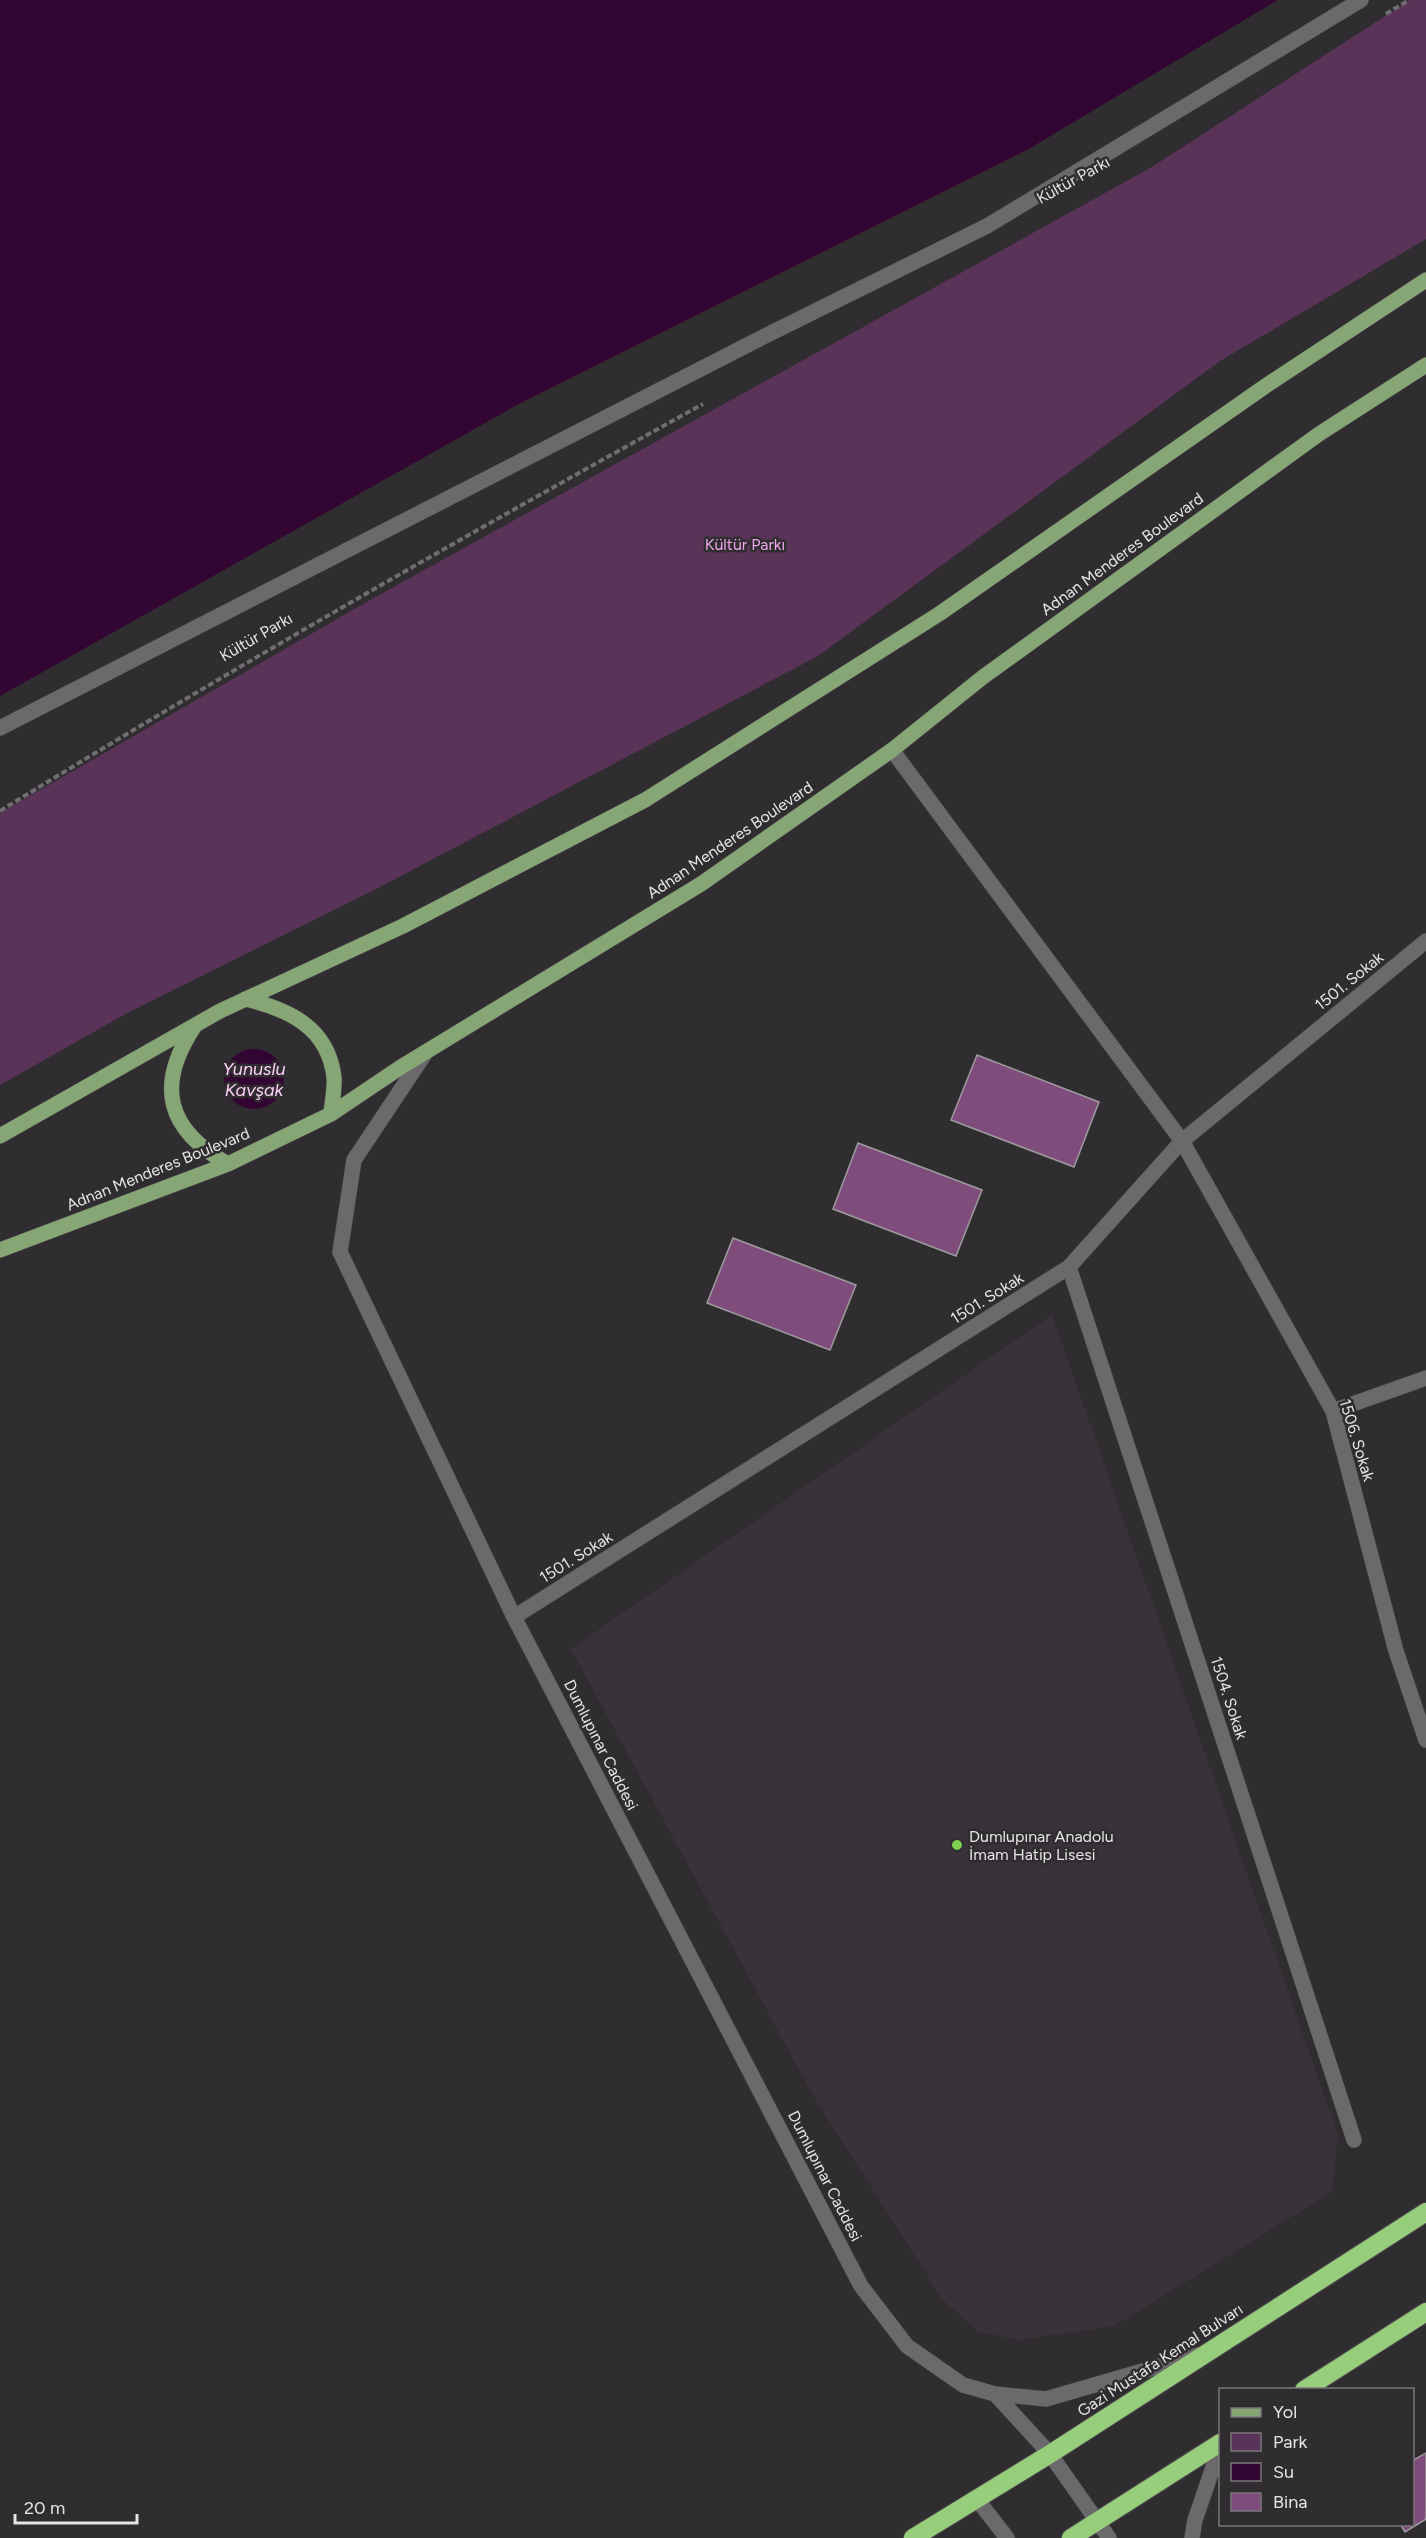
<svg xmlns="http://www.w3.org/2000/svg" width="1426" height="2538" font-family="Figtree,sans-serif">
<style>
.built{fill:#3a323a}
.green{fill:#5a3458}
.water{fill:#330532}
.building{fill:#7f4d7c;stroke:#9e9b9e;stroke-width:1.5}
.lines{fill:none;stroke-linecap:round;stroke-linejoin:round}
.minor-casing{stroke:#4e4b4e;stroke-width:16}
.major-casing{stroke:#4e4b4e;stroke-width:16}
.highway-casing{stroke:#4e4b4e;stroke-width:20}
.path{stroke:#6f6d6f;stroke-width:4;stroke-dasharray:6 3;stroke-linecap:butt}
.minor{stroke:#6c696c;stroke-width:15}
.major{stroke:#86a676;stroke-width:15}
.highway{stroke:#97ce7c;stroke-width:18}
.poi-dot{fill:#80d051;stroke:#302d30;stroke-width:2}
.labels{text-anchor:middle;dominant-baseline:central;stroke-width:5;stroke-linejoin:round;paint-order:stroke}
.street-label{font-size:16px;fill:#e6e4e6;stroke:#302d30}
.park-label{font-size:16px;fill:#eea4e9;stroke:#302d30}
.poi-label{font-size:16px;fill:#e6e4e6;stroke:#302d30;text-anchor:start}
.water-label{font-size:18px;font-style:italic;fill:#fed1fb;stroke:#302d30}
</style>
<rect width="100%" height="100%" fill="#302d30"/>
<!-- built -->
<path class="built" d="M1052,1315L1338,2135L1332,2192L1114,2326L1017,2340L978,2331L943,2300L814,2097L571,1649Z"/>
<!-- green -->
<path class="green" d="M1410,0H1426V239L1220,361L818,656L378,888L129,1012L0,1085V813L370,600L1152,167Z"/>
<!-- water -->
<path class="water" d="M0,0H1278L1027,150L517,405L0,696Z
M224 1079a30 30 0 1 1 60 0a30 30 0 1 1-60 0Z"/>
<!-- building -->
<path class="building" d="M977,1055L1099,1102L1074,1167L951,1120Z
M858,1143L982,1190L956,1256L833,1209Z
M733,1238L856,1285L830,1350L707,1303Z
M1426,2453V2519L1405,2532L1400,2524H1412V2461Z"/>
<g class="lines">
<!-- minor casing -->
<g class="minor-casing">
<path id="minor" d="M0,728L765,336L987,226L1361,0
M892,750L1182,1141L1333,1411L1396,1651L1426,1740
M424,1055L354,1160L340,1252L514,1617L861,2286L907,2346L963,2385L995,2394L1046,2399L1198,2355
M1069,1267L1354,2140
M1333,1411L1426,1378
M514,1617L1069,1267L1182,1141L1426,941
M995,2394L1050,2454L1109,2538
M976,2498L1007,2538
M1192,2538L1195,2520L1220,2447"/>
</g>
<!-- major casing -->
<g class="major-casing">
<path id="major" d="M245,999C288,1009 328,1027 334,1077C335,1088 332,1102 331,1114
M194,1027C155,1086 167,1130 228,1164
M0,1136L220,1011L403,926L645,800L939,614L1267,385L1426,280
M0,1250L228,1164L331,1114L401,1067L701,884L892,750L983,677L1319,434L1426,365"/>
</g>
<!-- highway casing -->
<g class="highway-casing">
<path id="highway" d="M1304,2390L1426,2312
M913,2538L1050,2454L1426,2212
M1071,2538L1220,2443"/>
</g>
<!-- path -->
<path class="path" d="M1386,14L1409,0
M0,811C231,669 466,535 703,404"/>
<!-- minor -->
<use href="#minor" class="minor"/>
<!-- major -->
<use href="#major" class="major"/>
<!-- highway -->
<use href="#highway" class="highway"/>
</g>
<!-- markers -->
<circle class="poi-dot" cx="957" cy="1845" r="6"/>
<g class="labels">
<!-- street labels -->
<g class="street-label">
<text transform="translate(1073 180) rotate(-29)">Kültür Parkı</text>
<text transform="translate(1122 554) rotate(-36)">Adnan Menderes Boulevard</text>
<text transform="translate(256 637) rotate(-30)">Kültür Parkı</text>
<text transform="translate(730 840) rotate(-34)">Adnan Menderes Boulevard</text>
<text transform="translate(1349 981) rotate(-39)">1501. Sokak</text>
<text transform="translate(158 1169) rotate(-22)">Adnan Menderes Boulevard</text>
<text transform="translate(987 1298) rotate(-32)">1501. Sokak</text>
<text transform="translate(1357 1440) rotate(73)">1506. Sokak</text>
<text transform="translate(576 1557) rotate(-32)">1501. Sokak</text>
<text transform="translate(1229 1698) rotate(72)">1504. Sokak</text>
<text transform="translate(601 1745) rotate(63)">Dumlupınar Caddesi</text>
<text transform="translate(825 2176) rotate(63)">Dumlupınar Caddesi</text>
<text transform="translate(1160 2360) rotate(-33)">Gazi Mustafa Kemal Bulvarı</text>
</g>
<!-- park labels -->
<g class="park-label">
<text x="745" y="544">Kültür Parkı</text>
</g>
<!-- poi labels -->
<g class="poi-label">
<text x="969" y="1836">Dumlupınar Anadolu<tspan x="969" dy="18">İmam Hatip Lisesi</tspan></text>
</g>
<!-- water labels -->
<g class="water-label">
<text x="254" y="1069">Yunuslu<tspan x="254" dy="21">Kavşak</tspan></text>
</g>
</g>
<!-- legend -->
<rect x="1219" y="2388" width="195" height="138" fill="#302d30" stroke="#797679" stroke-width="1.5"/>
<rect x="1231" y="2408" width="30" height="9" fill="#86a676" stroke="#797679" stroke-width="1.5"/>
<text x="1273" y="2418" font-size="18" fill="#e6e4e6">Yol</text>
<rect x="1231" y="2433" width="30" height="18" fill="#5a3458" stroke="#797679" stroke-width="1.5"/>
<text x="1273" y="2448" font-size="18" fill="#e6e4e6">Park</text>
<rect x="1231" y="2463" width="30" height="18" fill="#330532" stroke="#797679" stroke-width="1.5"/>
<text x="1273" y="2478" font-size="18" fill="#e6e4e6">Su</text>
<rect x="1231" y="2493" width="30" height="18" fill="#7f4d7c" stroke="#797679" stroke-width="1.5"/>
<text x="1273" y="2508" font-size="18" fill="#e6e4e6">Bina</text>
<!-- scale -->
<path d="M15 2514v9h122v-9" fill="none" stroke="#e6e4e6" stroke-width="3"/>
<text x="24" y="2514" font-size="18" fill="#e6e4e6" stroke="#302d30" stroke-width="4.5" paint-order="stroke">20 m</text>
</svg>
